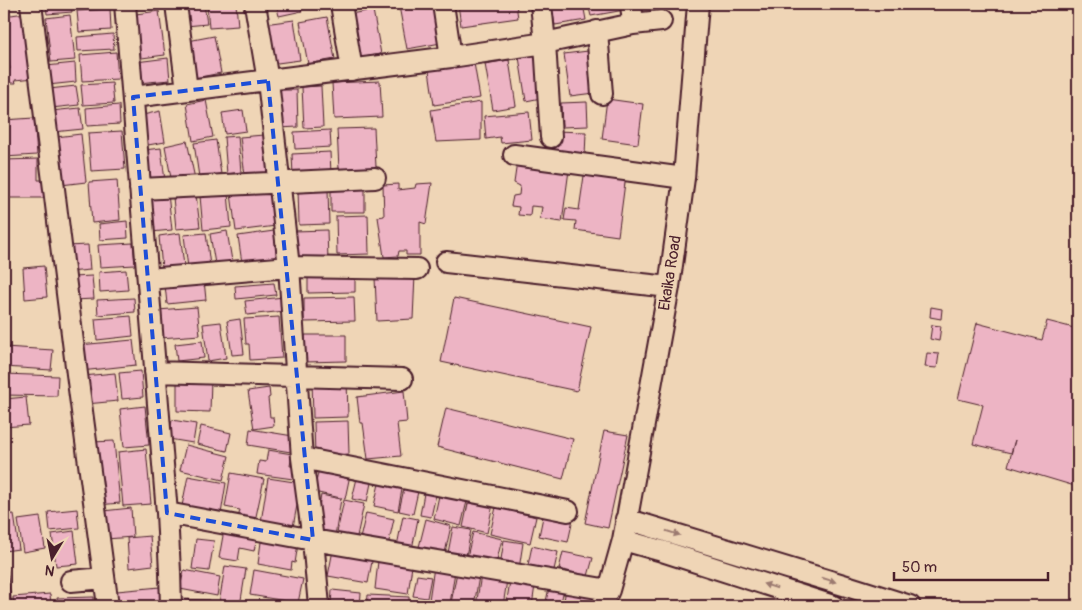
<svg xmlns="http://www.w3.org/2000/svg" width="1082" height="610" font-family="Pangolin,sans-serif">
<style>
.building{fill:#edb4c4;stroke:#4a1f2b}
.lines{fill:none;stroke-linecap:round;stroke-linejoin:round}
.minor-casing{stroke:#4a1f2b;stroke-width:24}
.minor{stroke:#efd5b6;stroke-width:20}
.oneway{fill:#9c7a70}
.marked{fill:none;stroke:#1d4ed8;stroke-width:4;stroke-dasharray:10 6;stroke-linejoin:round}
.labels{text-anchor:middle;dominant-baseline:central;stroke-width:4.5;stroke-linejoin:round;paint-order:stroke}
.street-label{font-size:16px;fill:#4a1f2b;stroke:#efd5b6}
</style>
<rect width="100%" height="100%" fill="#efd5b6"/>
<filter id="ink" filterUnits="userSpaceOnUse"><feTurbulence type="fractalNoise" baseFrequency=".02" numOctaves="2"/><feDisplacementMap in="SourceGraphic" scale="10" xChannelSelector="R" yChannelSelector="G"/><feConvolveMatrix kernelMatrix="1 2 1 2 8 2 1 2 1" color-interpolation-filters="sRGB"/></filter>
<g filter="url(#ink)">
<!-- building -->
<path class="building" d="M46,4H71L72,12L47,14Z
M77,4H109L110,6L78,9Z
M184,4H204L207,24L186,26Z
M207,4H236L238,26L209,28Z
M276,4H300L302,11L279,16Z
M349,4H387L350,11Z
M414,4H434L441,43L407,49L399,6Z
M458,4H516L518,18L461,26Z
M551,4H583L586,20L555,25Z
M588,4H623L624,10L591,16Z
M110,9L111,30L79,32L77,11Z
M373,10L381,54L358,58L350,14Z
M159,11L165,55L134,59L128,15Z
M25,13L34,78L15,80L16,83H9L7,70L10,69L4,26V16Z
M70,15L75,60L51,62L46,18Z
M327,17L335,59L308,64L300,22Z
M294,20L300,60L270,64L264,24Z
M113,34L114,49L78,51L77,37Z
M214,36L221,73L195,78L188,41Z
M588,51L594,93L570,96L564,54Z
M116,52L118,79L82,81L80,55Z
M539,54L546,97L526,101L519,57Z
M168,58L170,80L138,83L136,62Z
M509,60L516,106L493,110L485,64Z
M75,63L76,82L48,85L46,66Z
M474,63L480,98L434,105L429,70Z
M380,81L382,117L334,119L332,83Z
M112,83L114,103L83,105L81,85Z
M76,86L79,105L51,108L49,89Z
M321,86L323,127L304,128L302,87Z
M277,90H297L298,127L279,128Z
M607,99L643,104L638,144L602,139Z
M206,100L213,137L193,141L187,104Z
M481,102V140L436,142L431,110Z
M587,102L588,126L562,127L561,103Z
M119,105L120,124L87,126L86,108Z
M80,108L83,129L53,132L51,111Z
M243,110L246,131L225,134L222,113Z
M160,111L165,142L148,145L143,115Z
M529,112L532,140L501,143L500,137L486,139L484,116Z
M34,118L37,155L4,157V120Z
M374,128L376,167L339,169L337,129Z
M330,130L331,147L295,149L294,132Z
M122,131L125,169L91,171L88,133Z
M553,131L586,132L585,157L555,154Z
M81,134L86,182L61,185L56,137Z
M264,135L269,173L245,176L240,137Z
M238,136L241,172L227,174L224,137Z
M216,140L221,174L199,177L194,143Z
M187,141L195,179L172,183L165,146Z
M161,148L165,181L148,183L144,150Z
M330,152L331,174L293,176L292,154Z
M38,159V180H44V198H4V160Z
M517,162L569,170L562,222L540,219L542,207L531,206L530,216L518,215L519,207L511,206L513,196L519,195L520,186L514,183Z
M585,169L626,175L618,236L575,230L576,221L564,220L566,208L579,210Z
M117,180L120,220L92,223L89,182Z
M432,183L426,224L420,222V255H406V251H399L398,256L384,257L378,217L384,216L383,185L398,184V190L415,188L416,184Z
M331,187H365V212H331Z
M270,189L276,226L236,231L231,194Z
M298,189H328L329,224L299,225Z
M228,193L231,227L203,230L200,196Z
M168,194L172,230L151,232L147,197Z
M196,194L200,227L176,229L173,197Z
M368,215L369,254L337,255L336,216Z
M127,221L128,238L100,240L99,224Z
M327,230L328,260H295L294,231Z
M227,231L232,261L215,264L210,234Z
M274,231L278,259L242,263L238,236Z
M180,233L184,266L162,269L159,236Z
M206,233L210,266L188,268L184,235Z
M133,243L135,265L100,267L98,245Z
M88,245L90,270L69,272L67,246Z
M44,266L47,297L25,299L23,268Z
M126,270L128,290L100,292L99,272Z
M355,274V292L308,293V275Z
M415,275L413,319L377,321L375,278Z
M92,276L94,299L74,300L72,277Z
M204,280L206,300L167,304L165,285Z
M274,283L276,295L236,299L235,286Z
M284,297L285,311L247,315L245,301Z
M354,297L355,321L304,322V298Z
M134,298L135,312L98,315L97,300Z
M454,298L591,327L577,391L441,362Z
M197,307L200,335L160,338L158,310Z
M931,307L942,309L941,319L930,317Z
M131,316L133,336L97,340L95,319Z
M279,317L282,358L250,360L249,344H246L244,319Z
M240,319L244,354L232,355L227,321Z
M1047,321L1078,329V487L1008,466L1015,440L1011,453L973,444L983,405L958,399L977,323L1042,340Z
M221,322L226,358L208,361L203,324Z
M932,325L941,326L939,341L930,339Z
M305,335H346V361L305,362Z
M133,340L136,365L81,371L79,345Z
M202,341L204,358L177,361L175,344Z
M4,347L53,350L51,370L4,367Z
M927,353L939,354L937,368L925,367Z
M141,371L143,397L122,399L119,373Z
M115,373L118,401L86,404L83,376Z
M4,374L58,376L57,396L4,395Z
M177,379H211L210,412L177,411Z
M347,379L348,417L313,418L312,380Z
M269,388L270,397L268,398L270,417H273L274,426L254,429L248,391Z
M404,391L407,422L397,423L401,456L368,459L363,423H360L357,397Z
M26,397L29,425L4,427V399Z
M145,406L149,445L124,447L120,409Z
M446,408L573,439L563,479L437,447Z
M172,420L196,424L193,443L169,439Z
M348,421L349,454L315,456L314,422Z
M201,426L231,433L227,451L197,444Z
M250,429L293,436L291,452L248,445Z
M604,431L628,435L608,528L585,523Z
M114,441L120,503L98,505L92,442Z
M186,445L229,456L223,480L180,470Z
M146,449L151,504L123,506L118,452Z
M268,450L292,454L290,466H295L293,479L257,474L259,461L266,462Z
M319,468L350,475L345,499L314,492Z
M231,473L264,479L255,521L238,518L240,510L225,507Z
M358,474L372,478L367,502L352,499Z
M188,476L226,483L221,514L182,506Z
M268,478L301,483L293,527L261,522Z
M380,479L403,484L398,511L374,506Z
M405,484L419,487L413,514L399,511Z
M425,488L437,490L431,517L420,515Z
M440,491L468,497L461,526L434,519Z
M321,495L341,499L335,536L319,533L321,519L317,518Z
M469,499L493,504L487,533L463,527Z
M344,500L364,504L356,541L336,537Z
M496,507L536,517L530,543L490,534Z
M131,508L133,537L106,539L103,511Z
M77,509L79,528L50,531L48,512Z
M544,512L573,519L568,542L539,536Z
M366,513L394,519L387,550L359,543Z
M14,514L19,549L4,551V515Z
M403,516L418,519L412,549L397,546Z
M40,517L45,548L23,552L18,520Z
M426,519L451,526L445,553L419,547Z
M453,527L471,530L466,556L448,553Z
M224,530L257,536L254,551L240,548L238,561L219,558Z
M74,531L78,564L56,566L52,534Z
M473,532L502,539L496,564L467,557Z
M150,536L153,565L129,568L127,538Z
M196,539L214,541L209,571L192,569Z
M504,540L523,543L519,569L500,566Z
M261,542L298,544L295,563L292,562L291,570L258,564Z
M532,546L558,552L554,570L528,565Z
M333,550L373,556L368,583L328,576Z
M563,552L593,558L588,576L559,569Z
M378,561L412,566L408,594L375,589Z
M225,566L246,569L240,606L219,604Z
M434,567L455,571L450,604L429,600Z
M4,570H7L12,606H4Z
M184,570L220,577L217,596L180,589Z
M254,570L303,579L298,603L250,595Z
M457,572L479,576L474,606H467L451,603Z
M417,575L431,577L427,598L413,596Z
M481,575L507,580L503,606H476Z
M510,581L535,585L532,606H506Z
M550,583L565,586L560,606H545Z
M160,587L161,606H119L117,591Z
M566,589L594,595L592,606H563Z
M332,590L361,593L360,606H331Z
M50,594L51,606H14L13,597Z
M368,595L409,597V606H367Z
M94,597V606H57V598Z
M177,599L209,600V606H177Z
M419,600L453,606H419Z"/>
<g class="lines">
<!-- minor casing -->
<g class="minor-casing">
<path id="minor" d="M31,4L77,374L108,606
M125,4L167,513L170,572L171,606
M176,4L187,90
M255,4L268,81L289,267L302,458L313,540L319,606
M341,4L352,70
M443,4L451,57
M541,4L545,43L551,137
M631,4L633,24
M597,31L602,94
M133,97L451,57L545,43L633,24L661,21
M514,155L684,178
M140,189L375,178
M446,262L669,287
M148,279L289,267L417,269
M155,372L402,379
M302,458L568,511
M167,513L313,540L609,590
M626,519L850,587L910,606
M623,540L662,551L833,606
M71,581L104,578
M602,606L609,590L623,540L669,287L684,178L698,4"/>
</g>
<!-- minor -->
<use href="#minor" class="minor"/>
</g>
<!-- one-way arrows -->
<defs><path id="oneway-solid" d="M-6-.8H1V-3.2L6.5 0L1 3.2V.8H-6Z" transform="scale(1.25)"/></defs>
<g class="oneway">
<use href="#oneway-solid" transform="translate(673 533) rotate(17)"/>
<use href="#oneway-solid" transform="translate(829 580) rotate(17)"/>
<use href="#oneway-solid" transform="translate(770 586) rotate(-162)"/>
</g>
</g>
<!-- marked area -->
<path class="marked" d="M268,81L313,540L167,513L133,97Z"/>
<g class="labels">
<!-- street labels -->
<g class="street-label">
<text transform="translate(670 273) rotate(-81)">Ekaika Road</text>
</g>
</g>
<!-- margin -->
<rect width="1082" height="610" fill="none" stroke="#efd5b6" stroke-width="20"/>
<rect x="10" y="10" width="1062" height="590" fill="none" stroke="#4a1f2b" stroke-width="2" filter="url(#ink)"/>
<!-- north arrow -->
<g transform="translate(52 558) rotate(190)" stroke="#efd5b6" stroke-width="4" paint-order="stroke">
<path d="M0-4L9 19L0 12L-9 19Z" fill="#4a1f2b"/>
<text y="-8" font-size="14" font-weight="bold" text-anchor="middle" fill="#4a1f2b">N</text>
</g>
<!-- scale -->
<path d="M894 572v8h154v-8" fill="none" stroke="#4a1f2b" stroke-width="2.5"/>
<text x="902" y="572" font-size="15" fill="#4a1f2b" stroke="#efd5b6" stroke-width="4" paint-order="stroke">50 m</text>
</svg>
